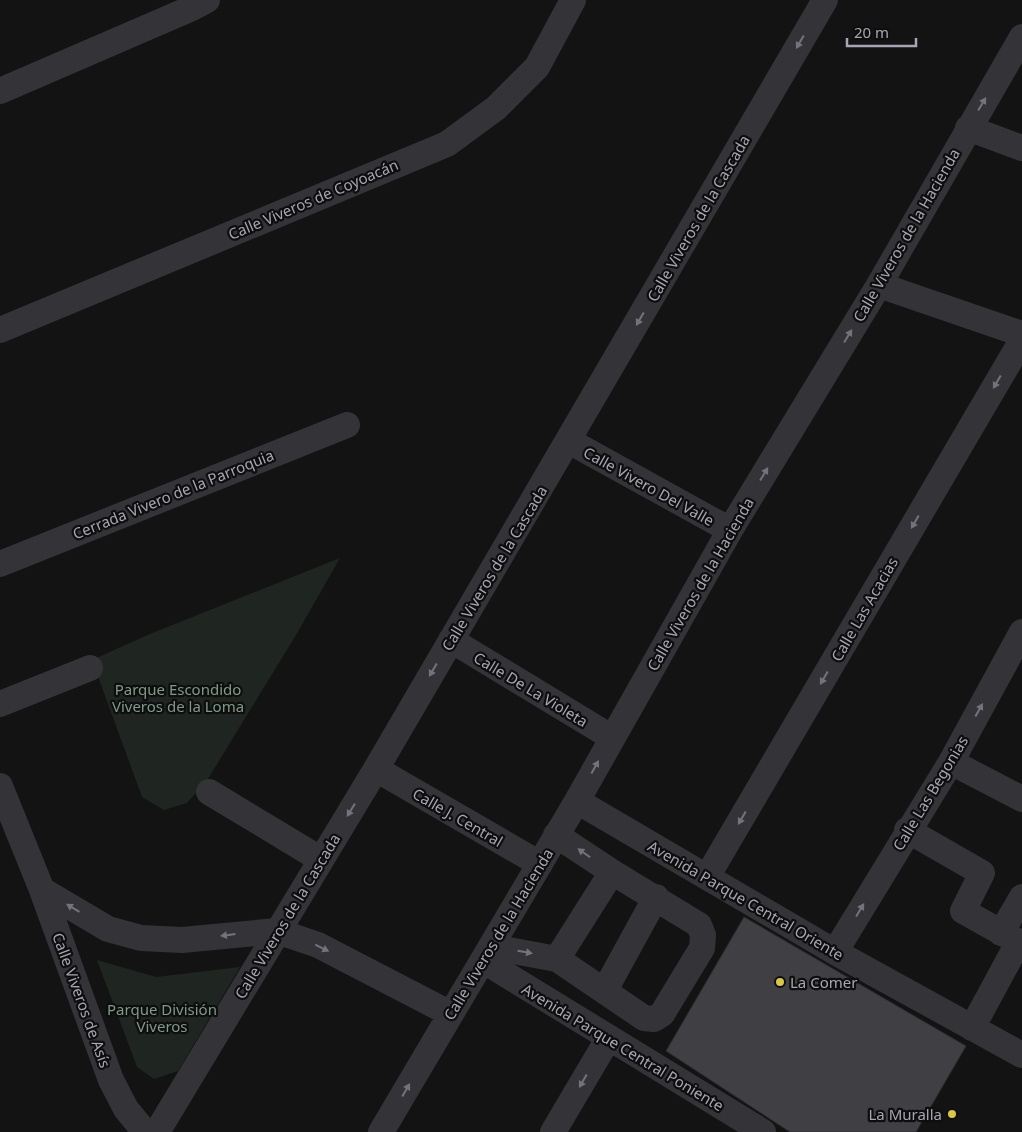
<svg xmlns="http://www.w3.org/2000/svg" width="1022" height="1132" font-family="'Noto Sans',sans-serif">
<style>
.green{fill:#1f2621}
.building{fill:#404044;stroke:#2d2d30}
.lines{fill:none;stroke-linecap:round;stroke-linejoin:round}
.minor{stroke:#343438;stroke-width:26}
.oneway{fill:#73737c}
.poi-dot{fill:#d9c845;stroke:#0e0e0f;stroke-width:2}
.labels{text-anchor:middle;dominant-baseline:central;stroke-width:4.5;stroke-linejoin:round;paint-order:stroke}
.street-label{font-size:15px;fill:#a6a7b3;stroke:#0e0e0f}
.park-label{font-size:15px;fill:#7f9b87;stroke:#0e0e0f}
.poi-label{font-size:15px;fill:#a6a7b3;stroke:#0e0e0f;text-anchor:start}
</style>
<rect width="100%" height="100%" fill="#131314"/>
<!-- green -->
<path class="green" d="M340,558L296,635L206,782L187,803L164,810L142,797L92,660L150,634Z
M97,960L156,977L240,967L178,1071L154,1079L137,1067Z"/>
<!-- building -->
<path class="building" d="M744,917L966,1046L916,1132H790L666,1051Z"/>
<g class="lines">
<!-- minor -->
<path class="minor" d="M0,91L192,8L207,0
M968,128L1022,148
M879,285L1022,334
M0,330L447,144L496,108L537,67L573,0
M569,441L730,530
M0,564L347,425
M451,640L611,737
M0,704L90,668
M951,762L1022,799
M376,769L540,864
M0,786L42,890L111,1080L126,1109L145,1132
M209,792L320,859
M577,801L835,952L1022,1055
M907,830L982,873L963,911L1022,944
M707,877L1022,340
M42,890L108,929L141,938L182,940L277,931L318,945L451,1014
M1001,933L1022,897
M492,947L557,959L644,1018L654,1019L662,1014L702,948L703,935L699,925L612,872L556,835
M835,952L951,762L1022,632
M557,959L612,872
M484,961L763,1132
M605,990L656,897
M972,1028L1018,943
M157,1132L376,769L825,0
M381,1132L577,801L730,530L879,285L1022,37
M553,1132L608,1039"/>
</g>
<!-- one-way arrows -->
<defs><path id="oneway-solid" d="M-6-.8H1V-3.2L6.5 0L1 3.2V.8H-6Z" transform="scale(1.25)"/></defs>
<g class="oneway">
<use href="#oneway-solid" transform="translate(800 42) rotate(120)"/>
<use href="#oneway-solid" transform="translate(982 104) rotate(-59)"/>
<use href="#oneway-solid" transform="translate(640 319) rotate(120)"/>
<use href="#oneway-solid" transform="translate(848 336) rotate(-59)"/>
<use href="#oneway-solid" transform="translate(997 382) rotate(120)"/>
<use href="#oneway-solid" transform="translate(764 474) rotate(-59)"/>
<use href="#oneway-solid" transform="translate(915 522) rotate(120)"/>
<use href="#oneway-solid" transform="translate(433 670) rotate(120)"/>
<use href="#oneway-solid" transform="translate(824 678) rotate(120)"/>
<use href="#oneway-solid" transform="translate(979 710) rotate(-61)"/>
<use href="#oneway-solid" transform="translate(595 767) rotate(-61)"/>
<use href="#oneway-solid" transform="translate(351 810) rotate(122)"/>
<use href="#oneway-solid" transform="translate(742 818) rotate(120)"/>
<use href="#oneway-solid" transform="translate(584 853) rotate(-145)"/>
<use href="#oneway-solid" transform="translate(73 908) rotate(-149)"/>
<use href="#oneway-solid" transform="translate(860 910) rotate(-59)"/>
<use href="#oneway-solid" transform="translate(228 935) rotate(173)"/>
<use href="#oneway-solid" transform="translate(322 948) rotate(26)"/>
<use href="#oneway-solid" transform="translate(525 952) rotate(10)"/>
<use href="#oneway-solid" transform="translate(583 1081) rotate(120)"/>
<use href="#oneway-solid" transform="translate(406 1090) rotate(-60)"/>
</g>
<!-- markers -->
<g class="poi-dot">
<circle cx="780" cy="982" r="5"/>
<circle cx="952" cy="1114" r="5"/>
</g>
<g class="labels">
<!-- street labels -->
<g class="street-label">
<text transform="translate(313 199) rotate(-23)">Calle Viveros de Coyoacán</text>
<text transform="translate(698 218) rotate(-60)">Calle Viveros de la Cascada</text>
<text transform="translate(906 235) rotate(-60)">Calle Viveros de la Hacienda</text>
<text transform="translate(649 486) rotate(29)">Calle Vivero Del Valle</text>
<text transform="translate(173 494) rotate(-22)">Cerrada Vivero de la Parroquia</text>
<text transform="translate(494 568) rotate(-59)">Calle Viveros de la Cascada</text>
<text transform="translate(700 584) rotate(-60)">Calle Viveros de la Hacienda</text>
<text transform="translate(864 609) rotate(-60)">Calle Las Acacias</text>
<text transform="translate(531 689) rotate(31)">Calle De La Violeta</text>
<text transform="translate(930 793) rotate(-59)">Calle Las Begonias</text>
<text transform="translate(458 817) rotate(30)">Calle J. Central</text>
<text transform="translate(746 900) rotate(30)">Avenida Parque Central Oriente</text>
<text transform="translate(287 916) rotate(-59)">Calle Viveros de la Cascada</text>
<text transform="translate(498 934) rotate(-59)">Calle Viveros de la Hacienda</text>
<text transform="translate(82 1000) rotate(70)">Calle Viveros de Asís</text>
<text transform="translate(623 1047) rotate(31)">Avenida Parque Central Poniente</text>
</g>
<!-- park labels -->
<g class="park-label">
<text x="178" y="689">Parque Escondido<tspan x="178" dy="17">Viveros de la Loma</tspan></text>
<text x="162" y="1009">Parque División<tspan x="162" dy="17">Viveros</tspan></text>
</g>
<!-- poi labels -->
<g class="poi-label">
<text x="790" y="982">La Comer</text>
<text x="942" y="1114" text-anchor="end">La Muralla</text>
</g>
</g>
<!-- scale -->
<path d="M847 38v8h69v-8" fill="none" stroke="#a6a7b3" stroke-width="2.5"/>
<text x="854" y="38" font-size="15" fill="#a6a7b3" stroke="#0e0e0f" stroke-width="4" paint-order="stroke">20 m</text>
</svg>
